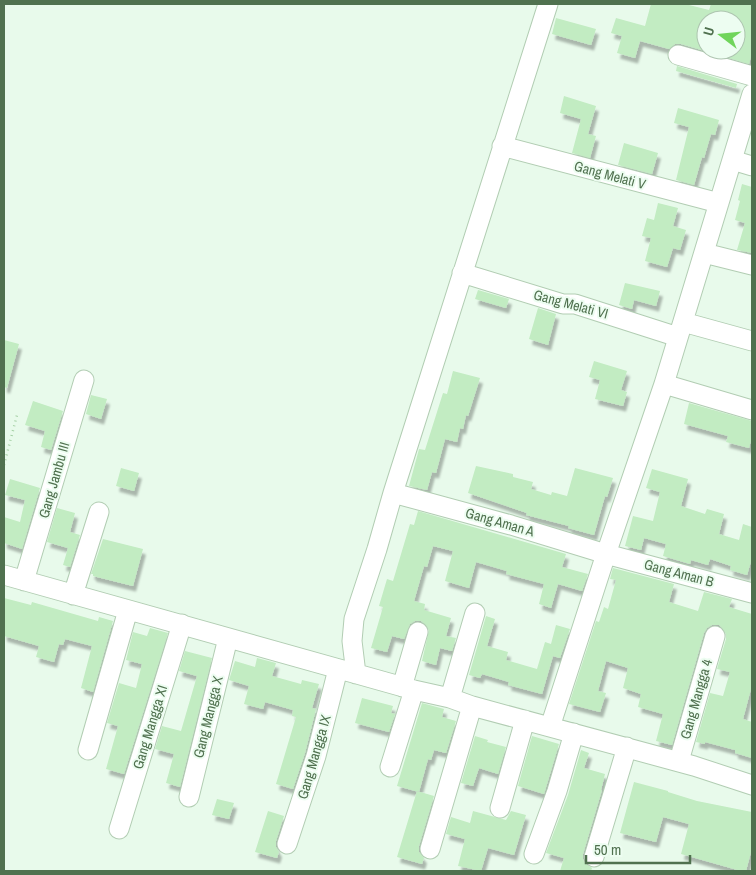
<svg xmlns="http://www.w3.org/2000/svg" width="756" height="875" font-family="'Archivo Narrow',sans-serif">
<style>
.building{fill:#c2ecc2;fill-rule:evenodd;filter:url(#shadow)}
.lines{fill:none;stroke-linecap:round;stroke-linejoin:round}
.minor-casing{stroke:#b2cdb3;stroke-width:21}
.path{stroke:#a6d1a6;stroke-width:2.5;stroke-dasharray:1 4;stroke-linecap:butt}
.minor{stroke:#fff;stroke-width:19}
.labels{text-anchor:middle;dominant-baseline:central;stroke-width:4;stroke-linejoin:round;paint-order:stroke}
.street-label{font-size:14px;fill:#50714f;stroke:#edfdf1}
</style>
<defs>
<filter id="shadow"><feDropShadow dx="3" dy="5.5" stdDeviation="1" flood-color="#0004"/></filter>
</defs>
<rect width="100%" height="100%" fill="#e8faeb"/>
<!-- building -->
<path class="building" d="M651,4H685L709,10L711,4H752V53L749,64L681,44H675L669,49L640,41L635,58L617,53L622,36L611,33L616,18L645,26ZM706,20H736V50H706Z
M556,18L596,29L591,45L552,34Z
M677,66L737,84L736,88L676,71Z
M564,96L596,106L588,134L596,136L590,158L572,153L581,119L560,113Z
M678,108L719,120L715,135L711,134L704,158L702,157L694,185L676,180L689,127L674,123Z
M624,143L658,153L652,174L618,165Z
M742,184L752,187V253L737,250L745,223L735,220L740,201L738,200Z
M658,203L678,208L673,226L686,230L680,250L673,248L667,267L645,261L651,238L642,236L647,218L654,220Z
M625,283L660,291L656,306L634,300L632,309L619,305Z
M478,290L509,299L506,308L475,299Z
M538,308L556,314L548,345L529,339Z
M4,340L19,344L7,388L4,387Z
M594,361L627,371L621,390L627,392L623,406L595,399L600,380L589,377Z
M453,371L480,378L468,416L466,415L463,429L460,428L457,442L445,439L436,473L432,472L427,490L409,486L419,449L425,450L443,393L447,394Z
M91,395L107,399L101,419L86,414Z
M33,401L63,411L51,450L41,447L45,431L25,425Z
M689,403L752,421V436L749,448L726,442L728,436L684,424Z
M476,466L513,474V477L533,482L531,489L551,495L552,492L567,496L575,468L613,478L607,497L605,496L594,535L568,528L569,526L526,515L527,513L468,493Z
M121,468L139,473L134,491L116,486Z
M652,469L688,479L681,506L705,514L707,509L724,514L719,534L739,540L743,524L752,527V558L747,575L730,570L731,566L710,559L708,565L691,560L690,564L663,556L666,544L644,538L641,550L625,546L633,516L653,521L660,492L646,488Z
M10,479L40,488L22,549L4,543V517L20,522L25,500L5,495Z
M57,508L75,513L70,532L80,535L70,567L63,565L68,548L47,542Z
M418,511L566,554L562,567L588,574L582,591L558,584L551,608L539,604L544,584L506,574L507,571L476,562L469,588L445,581L453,551L433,546L427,567L424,566L414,601L425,604L424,610L451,618L446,636L456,638L452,651L440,648L436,665L422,661L429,630L426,625L421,621H415L410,624L404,639L392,636L387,652L371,648L383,607L379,606L387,579L393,581L410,524L414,525Z
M103,539L143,549L133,586L93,576V574H91Z
M613,568L674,584L669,602L698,611L704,592L732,599L729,607L752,614V685L743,719L752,722V758L735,753V750L705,742V744L696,742L710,693L723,696L730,672L717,669L726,639V634L723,629L719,625H712L707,628L704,633L672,745L656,741L663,714L638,707L641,694L623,688L628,668L606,661L598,691L606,693L600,712L569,704L596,621L599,622L604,607L608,609L616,580L610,579Z
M4,598L31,605L32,602L98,621L99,617L113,621L93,692L81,688L92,646L65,639L63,645L59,644L54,662L36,657L39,646L4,636Z
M486,616L495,619L487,646L508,652L506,660L537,669L545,642L551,644L556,625L570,629L560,658L553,656L542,694L508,685L509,682L482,674L480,678L469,675Z
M150,628L168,633L124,774L106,769L118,726L107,723L119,683L136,688L142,664L126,660L133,632L147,636Z
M185,651L212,658L180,787L166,783L174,754L155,749L162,726L181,731L197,676L179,671Z
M257,658L276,663L272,676L301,684L302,680L319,684L312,708L316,709L305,753L293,789L276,784L296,717L292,716L293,710L265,702L263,709L244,704L249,686L229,680L235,661L255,667Z
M362,698L393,706L391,713L395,714L389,732L355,723Z
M422,703L444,709L442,717L456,721L446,753L434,750L431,760L428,759L419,792L397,786Z
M475,736L488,740L487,742L506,747L498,774L479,768L473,786L461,783Z
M532,736L559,744L544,794L518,786Z
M581,750L589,753L584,768L605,774L601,790H602L583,854V859L586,864L592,868L591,871H560L564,858L546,853L568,795Z
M634,782L668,791V792L697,801L752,812V848L746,871H741L681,854L689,824L663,817L656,842L620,833Z
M417,791L434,796L419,846V852L424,858L422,864L397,857Z
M217,799L234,803L229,819L212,815Z
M268,811L284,816L276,841V847L279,852L277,858L255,852Z
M473,811L506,820L511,811L526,815L514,855L488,848L481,871L458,866L465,839L446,834L451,817L470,823Z"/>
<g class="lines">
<!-- minor casing -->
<g class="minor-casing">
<path id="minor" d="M678,55L752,76
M502,146L719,203
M732,160L752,166
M704,253L752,265
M462,273L563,304H575L678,337
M683,322L752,341
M664,384L752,410
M393,493L511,525L606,554L752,593
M4,575L414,690L450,698L472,706L694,766L752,785
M24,581L84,380
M73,595L99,512
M356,674L352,641L354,619L377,549L393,493L548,4
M402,687L418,632
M450,698L475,613
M550,727L606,554L664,384L752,94
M88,750L128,610
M679,761L715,636
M390,767L414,690
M189,797L228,638
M500,808L525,720
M119,829L182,624
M287,844L316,756L338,669
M430,849L472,706
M534,854L557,791L574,733
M594,857L627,747"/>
</g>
<!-- path -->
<path class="path" d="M4,465L17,415"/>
<!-- minor -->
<use href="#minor" class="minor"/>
</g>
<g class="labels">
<!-- street labels -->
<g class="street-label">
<text transform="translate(610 175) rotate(15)">Gang Melati V</text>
<text transform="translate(571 304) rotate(15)">Gang Melati VI</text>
<text transform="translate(54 480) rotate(-74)">Gang Jambu III</text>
<text transform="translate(500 522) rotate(16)">Gang Aman A</text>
<text transform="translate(679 573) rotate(15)">Gang Aman B</text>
<text transform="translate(696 699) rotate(-74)">Gang Mangga 4</text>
<text transform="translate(208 717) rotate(-76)">Gang Mangga X</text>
<text transform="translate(150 727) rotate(-73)">Gang Mangga XI</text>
<text transform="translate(314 757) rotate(-74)">Gang Mangga IX</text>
</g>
</g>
<!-- border -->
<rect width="756" height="875" fill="none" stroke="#50714f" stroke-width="10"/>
<!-- north arrow -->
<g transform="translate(721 35) rotate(286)"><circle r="24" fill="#edfdf1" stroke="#aec5b0"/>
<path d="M0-4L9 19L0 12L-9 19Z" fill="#70d55b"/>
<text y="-8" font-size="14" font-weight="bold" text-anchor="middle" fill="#50714f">U</text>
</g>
<!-- scale -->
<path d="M586 855v8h104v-8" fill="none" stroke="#50714f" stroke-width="2.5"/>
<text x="594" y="855" font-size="15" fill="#50714f" stroke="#edfdf1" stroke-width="4" paint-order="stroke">50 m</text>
</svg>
